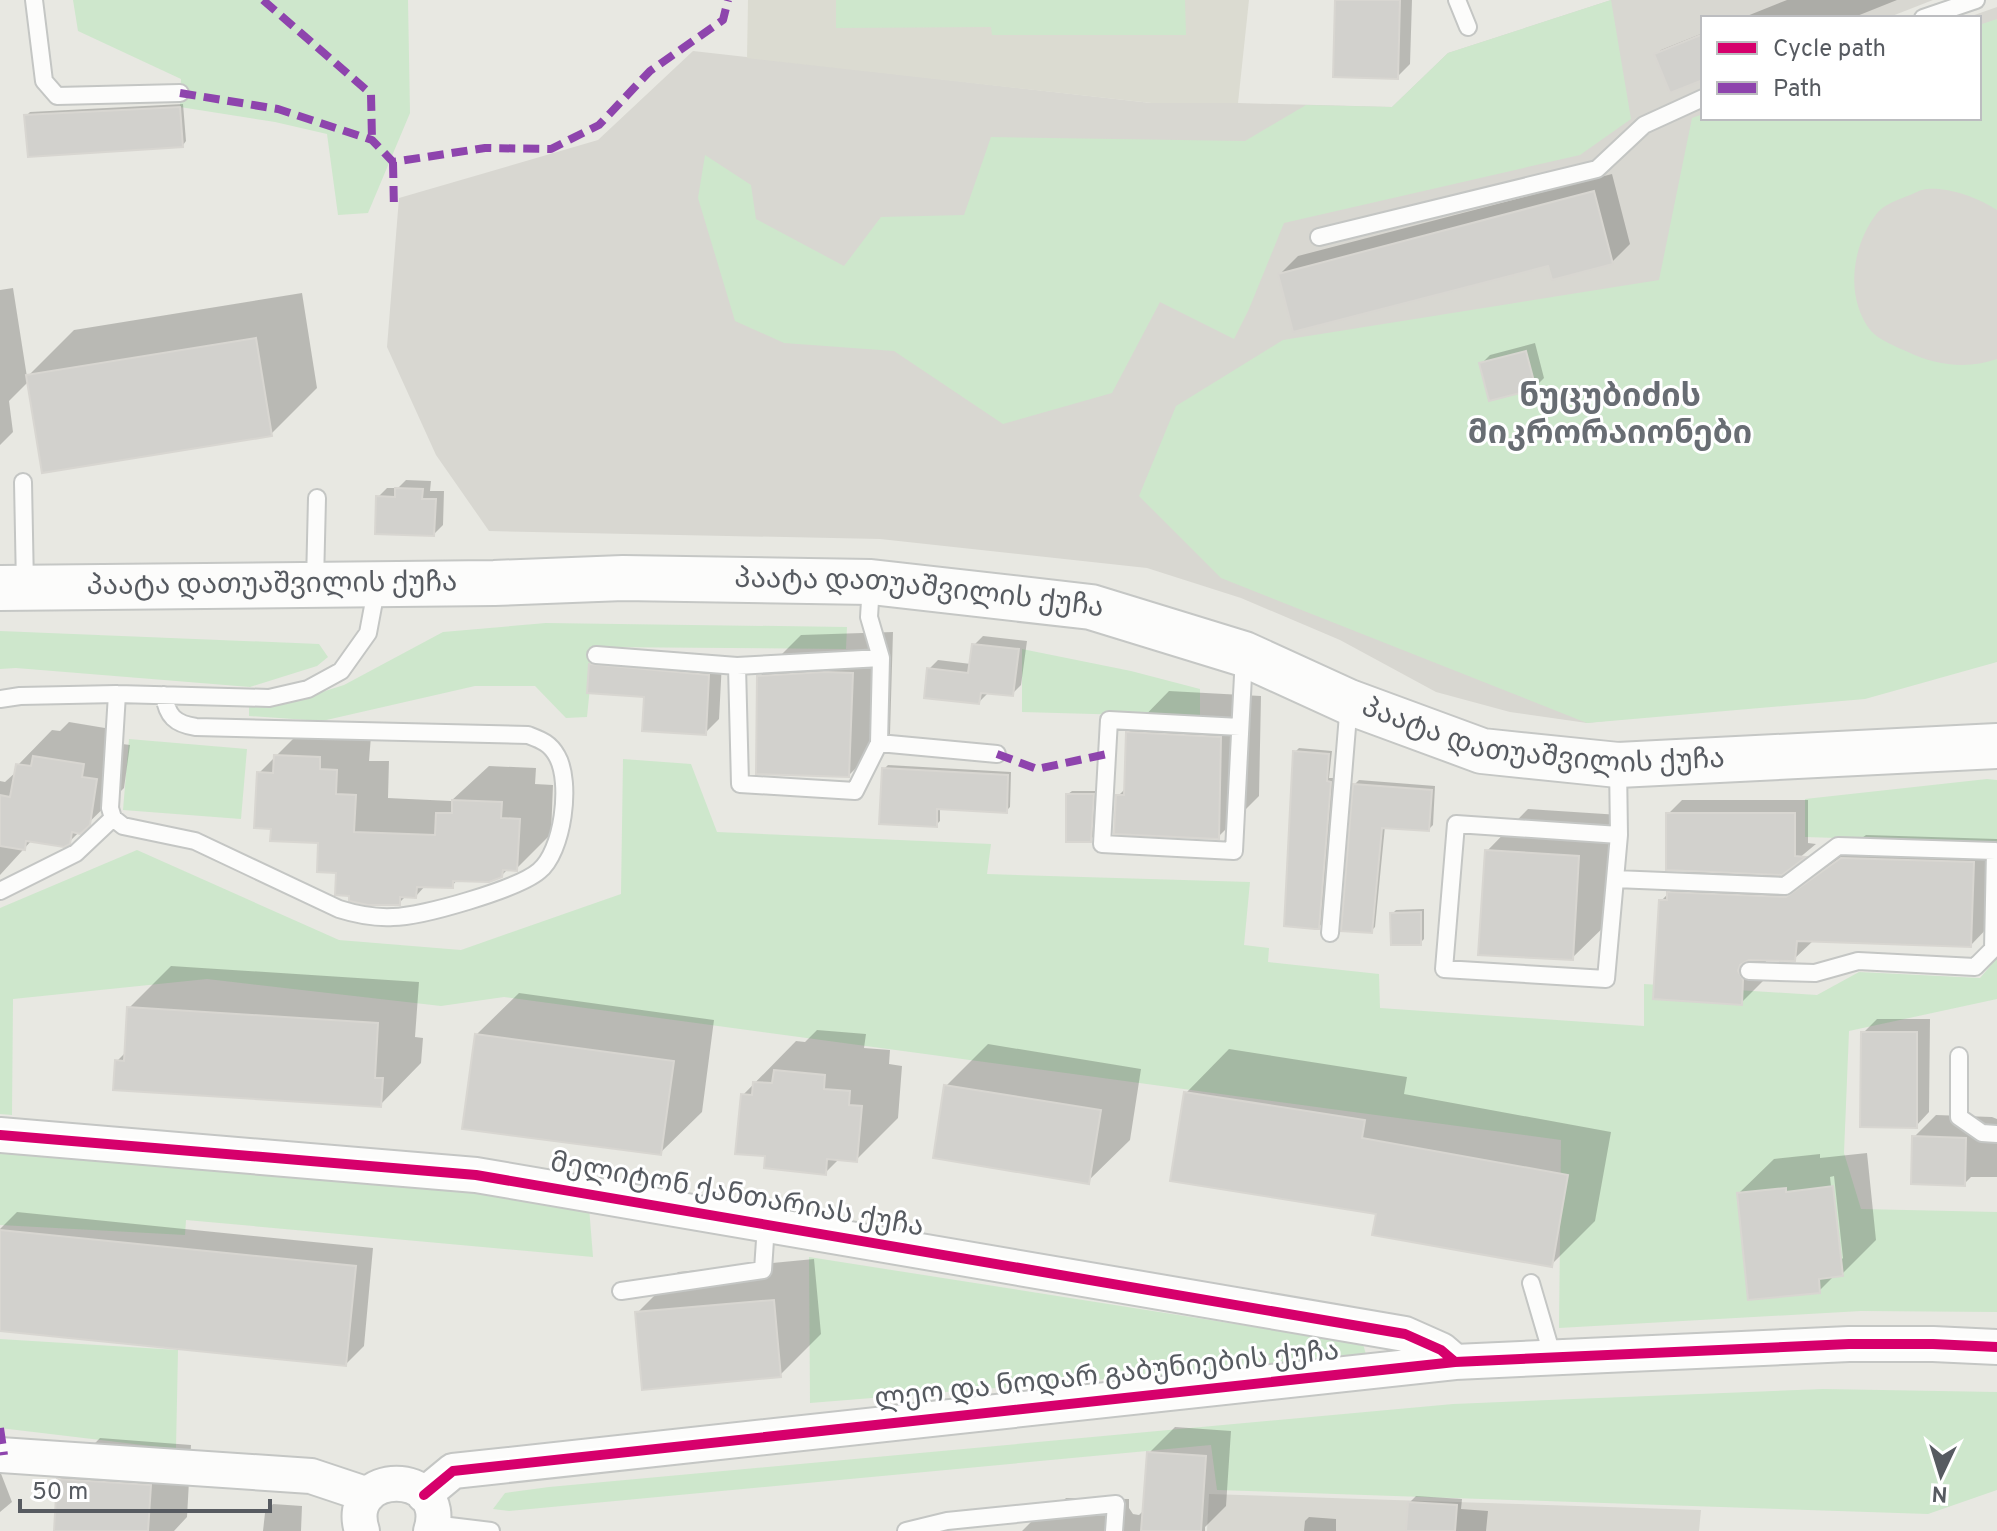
<svg xmlns="http://www.w3.org/2000/svg" width="1997" height="1531" font-family="Overpass,'Noto Sans Georgian',sans-serif">
<style>
.industrial{fill:#d8d7d1}
.education{fill:#dbdbd1}
.green{fill:#cee7cc}
.shadow{fill:#0003;fill-rule:evenodd}
.building{fill:#d2d1cd;stroke:#d8d6d1;stroke-width:2}
.lines{fill:none;stroke-linecap:round;stroke-linejoin:round}
.lane-casing{stroke:#c4c6c4;stroke-width:20}
.street-casing{stroke:#c4c6c4;stroke-width:38}
.secondary-casing{stroke:#c5c7c5;stroke-width:48}
.lane{stroke:#fcfcfb;stroke-width:16}
.street{stroke:#fcfcfb;stroke-width:34}
.secondary{stroke:#fcfcfb;stroke-width:44}
.quiet{stroke:#8e44ad;stroke-width:8;stroke-dasharray:16 8;stroke-linecap:butt}
.cycleway-casing{stroke:#fff;stroke-width:15}
.cycleway{stroke:#d6006c;stroke-width:10}
.labels{text-anchor:middle;dominant-baseline:central;stroke-width:6;stroke-linejoin:round;paint-order:stroke}
.street-label{font-size:28px;fill:#575b61;stroke:#fff}
.quarter-label{font-size:32px;font-weight:bold;fill:#686d73;stroke:#fff}
</style>
<rect width="100%" height="100%" fill="#e8e8e2"/>
<!-- industrial -->
<path class="industrial" d="M1611,0H1933L1887,18H1703V118H1979V18H1966L1997,7V656L1687,712L1587,723L1510,712L1436,692L1340,640L1241,598L1147,568L880,539L489,531L436,455L387,347L399,198L598,140L693,51L1151,103H1238L1392,107L1448,53Z
M1209,1494L1701,1510L1699,1531H1207Z"/>
<!-- education -->
<path class="education" d="M748,0H1249L1238,103H1151L747,58Z"/>
<!-- green -->
<path class="green" d="M73,0H408L410,113L368,213L338,215L327,134L275,122L180,107L181,79L78,31Z
M836,0H1185L1186,35H992L991,27L836,28Z
M1611,0L1631,119L1580,155L1284,223L1249,309L1234,339L1160,302L1112,393L1003,424L894,351L784,343L735,321L698,198L705,155L751,185L756,219L844,266L881,217L964,215L991,137L1245,141L1306,105L1392,107L1448,53Z
M1997,19V210C1979,198 1949,187 1927,189C1922,189 1915,193 1910,195C1900,199 1885,204 1878,212C1852,244 1844,297 1871,331C1879,340 1897,347 1908,352C1936,366 1969,369 1997,359V662L1865,699L1587,723L1221,578L1139,496L1176,406L1283,340L1659,280L1692,118L1703,114V118H1979V25Z
M546,623L847,627L846,649L594,647L587,717L566,718L535,686H475L322,721L249,716V705L287,703L344,685L443,632Z
M0,631L319,644L328,657L317,666L250,687L16,668L0,669Z
M1022,649L1131,671L1200,689V717L1022,712Z
M129,739L247,749L241,819L123,810Z
M623,759L691,764L717,832L991,844L987,874L1250,882L1244,945L1269,948L1268,962L1379,974L1380,1008L1644,1026V984L1817,995L1859,972L1980,978L1997,958V999L1849,1031L1844,1153L1861,1209L1997,1212V1312L1861,1311L1559,1328L1561,1140L504,997L441,1006L207,979L13,999L12,1115L0,1114V908L137,850L339,940L461,950L621,894Z
M1987,779L1997,780V843L1805,837V799Z
M0,1153L418,1183L589,1207L593,1257L186,1220L185,1235L0,1225Z
M809,1257L1363,1344L1367,1358L810,1403Z
M0,1339L178,1350L176,1449L0,1428Z
M1823,1389L1997,1392V1490L1928,1514L1217,1490L1211,1445L509,1511L493,1509L505,1493L549,1487L1453,1404Z"/>
<!-- shadow -->
<path class="shadow" d="M1337,0H1412L1410,64L1397,77Z
M1787,0H1897L1852,18H1742Z
M1703,33V77L1657,54L1661,50Z
M183,104L186,141L183,145L26,116L30,112Z
M1612,174L1630,244L1612,262L1280,274L1298,256Z
M13,288L27,377L74,330L302,293L317,388L271,434L29,381L9,401L13,432L0,445V290Z
M1535,343L1544,378L1535,387L1481,364L1490,355Z
M406,480L431,481L430,491H444L443,525L434,534L378,497L387,488H398Z
M893,632L890,734L849,775L759,677L801,635Z
M983,636L1027,641L1021,685L1012,694L988,693L979,702L929,669L938,660L971,664L974,645Z
M604,652L722,662L719,719L705,733L646,695L591,665Z
M1169,691L1261,696L1259,796L1218,837L1118,796L1127,787L1128,733Z
M69,722L117,730L115,743L130,745L124,788L69,842L32,840L0,875V781L5,782L17,771L18,765L52,730L60,731Z
M310,722L371,736L369,761H389L388,798L451,801L489,766L536,768L535,784L553,785L551,834L516,869L509,868L501,876L458,879L452,886L426,885L416,896L407,895L399,903L338,871L320,841L273,827L259,773Z
M1299,748L1332,751L1329,778H1334L1322,923L1319,927L1295,752Z
M888,765L1011,772L1010,807L1006,811L940,807V821L936,825L884,769Z
M1359,780L1435,786L1433,825L1429,829L1385,826L1375,927L1371,931L1355,784Z
M1072,791H1097L1094,836L1090,840L1068,794Z
M1682,800H1808V843L1816,844L1781,873L1811,874L1866,835L1997,839L1994,921L1971,945L1814,940L1794,959H1766L1765,979L1741,1003L1661,901L1692,869L1668,814Z
M1528,809L1620,815L1614,917L1572,958L1487,851Z
M1424,909V939L1420,943L1392,914L1396,910Z
M171,966L419,982L415,1037L423,1038L421,1063L380,1105L117,1061L127,1051L129,1008Z
M519,993L714,1020L702,1112L660,1153L477,1034Z
M1877,1019H1930L1929,1112L1916,1126L1863,1033Z
M817,1030L866,1034L864,1048L890,1050L889,1064L902,1066L898,1118L856,1160L840,1158L825,1173L767,1155L743,1095L796,1041L805,1042Z
M988,1044L1141,1069L1130,1140L1088,1181L946,1086Z
M1229,1049L1407,1077L1404,1094L1611,1132L1595,1221L1551,1265L1378,1212L1186,1093Z
M1936,1115L1992,1117L1997,1119V1177H1971L1964,1184L1914,1137Z
M1867,1153L1876,1240L1842,1274L1835,1275L1819,1291L1739,1193L1774,1159L1820,1154V1158ZM1834,1176L1843,1258L1839,1262L1830,1177Z
M17,1212L373,1248L364,1346L346,1364L0,1329V1229Z
M814,1259L821,1334L780,1375L637,1313L678,1272Z
M1175,1427L1231,1431L1226,1506L1205,1527V1531H1022L1048,1505L1058,1506L1066,1498L1129,1499V1508L1133,1514L1139,1515L1145,1509L1149,1453Z
M100,1438L191,1445L187,1517L174,1531H56L59,1480Z
M0,1471L12,1502L0,1512Z
M1416,1496L1462,1499L1461,1509L1488,1511L1486,1531H1408L1410,1502Z
M273,1504L302,1506L301,1531H263L265,1513Z
M1309,1517L1336,1519V1531H1304L1305,1521Z"/>
<!-- building -->
<path class="building" d="M1335,0H1400L1398,79L1333,77Z
M1703,34V80L1670,93L1654,54Z
M180,107L183,147L28,157L24,115Z
M1594,191L1613,264L1552,280L1548,266L1293,332L1278,274Z
M256,338L272,436L42,473L26,375Z
M1526,351L1536,389L1489,401L1479,363Z
M395,488L423,489L422,499H436L434,536L375,534L376,496L395,497Z
M972,644L1019,649L1013,696L981,693L979,704L924,698L927,668L968,673Z
M589,664L709,675L706,735L642,731L644,697L587,693Z
M824,672L853,673L849,777L756,774L757,676Z
M1126,732L1221,737L1219,839L1114,834L1116,795H1124Z
M1293,751L1329,754L1327,781L1331,782L1319,929H1315L1284,926Z
M274,755L320,757V769L337,770L336,794L356,795L354,832L435,835L436,813H452V800L502,802L501,818L520,819L517,871L503,870L502,877L489,882L453,881V888L417,887L416,898L400,897V905H368L349,901V896L335,895L336,873L317,872L318,843L270,841L271,829L254,828L257,772L273,773Z
M33,756L84,764L82,777L97,779L90,825L80,834L72,832L70,844L64,847L26,841L25,850L0,846V795L10,797L16,764L31,766Z
M882,768L1008,775L1007,813L937,809V827L879,824Z
M1353,784L1432,790L1429,831L1382,828L1372,933L1341,931Z
M1066,794H1094L1091,842H1066Z
M1666,813H1795V856L1806,857L1782,875L1666,870Z
M1485,850L1579,856L1573,960L1478,955Z
M1841,858L1974,862L1971,947L1797,941L1795,961L1749,960L1740,965L1738,971L1743,980L1742,1005L1653,999L1659,900H1667V892L1786,897Z
M1421,912V945H1391L1390,913Z
M127,1007L378,1023L375,1078H383L381,1107L113,1090L115,1060L124,1061Z
M1861,1032H1917V1128L1860,1127Z
M475,1034L674,1061L661,1155L462,1129Z
M774,1070L825,1075L824,1089L850,1091L849,1105L862,1106L857,1162L827,1159L826,1175L764,1168L765,1156L735,1154L741,1094L752,1095L753,1082L772,1083Z
M944,1085L1101,1110L1089,1184L933,1158Z
M1184,1092L1365,1120L1362,1138L1568,1175L1552,1267L1372,1235L1376,1214L1170,1181Z
M1912,1136L1966,1138L1965,1186L1911,1184Z
M1833,1186L1843,1276L1819,1279L1820,1293L1748,1300L1737,1193L1786,1188V1192Z
M0,1230L356,1266L346,1366L0,1331Z
M774,1300L781,1377L642,1390L635,1312Z
M1147,1452L1206,1456L1201,1531H1141Z
M57,1479L151,1485L148,1531H54Z
M1408,1502L1457,1505L1455,1531H1406Z"/>
<g class="lines">
<!-- lane casing -->
<g class="lane-casing">
<path id="lane" d="M34,0L44,81L57,96L180,93
M1457,0L1468,27
M1923,18L1976,0
M1319,237L1597,169L1644,125L1703,98
M23,482L25,586
M315,583L317,498
M871,584L869,617L881,658L879,743L855,791L740,784L737,666L881,658
M596,655L737,666
M117,694L110,808L113,818L123,826L195,841L339,909C358,915 374,918 393,917C421,917 518,889 539,871C563,852 572,782 557,756C550,743 541,740 528,735L196,727C175,724 167,716 164,695
M0,699L20,696L117,694L269,698L308,689L341,671L368,633L377,585
M1240,727L1109,720L1102,844L1234,851L1244,656
M879,743L997,754
M1618,765L1619,835L1606,979L1444,969L1456,824L1619,835
M1615,879L1785,886L1838,846L1995,851L1993,949L1975,967L1858,961L1815,973L1749,971
M0,891L76,853L113,818
M1330,933L1349,703
M1959,1056V1117L1982,1133L1997,1134
M1531,1283L1553,1358
M621,1291L763,1270L766,1225
M433,1524L491,1531
M906,1531L947,1521L1116,1504L1114,1531"/>
</g>
<!-- street casing -->
<g class="street-casing">
<path id="street" d="M0,1135L476,1175L1405,1334L1441,1350L1455,1362
M0,1455L311,1476L368,1495
M424,1495L453,1471L1455,1362L1849,1344H1933L1997,1347
M362,1531C342,1468 451,1468 431,1531"/>
</g>
<!-- secondary casing -->
<g class="secondary-casing">
<g id="secondary">
<path id="s1" d="M0,588L494,583L623,578L871,582L1091,607L1244,654L1349,702L1482,751L1618,765L1997,746"/>
</g>
</g>
<!-- lane -->
<use href="#lane" class="lane"/>
<!-- street -->
<use href="#street" class="street"/>
<!-- secondary -->
<use href="#secondary" class="secondary"/>
<!-- quiet -->
<path class="quiet" d="M263,0L371,94L372,140
M180,93L278,109L372,140L393,162L485,148L551,149L599,125L650,71L723,20L728,0
M393,162L394,210
M997,754L1037,769L1107,754
M0,1428L4,1455"/>
<!-- cycleway casing -->
<g class="cycleway-casing">
<path id="cycleway" d="M0,1135L476,1175L1405,1334L1441,1350L1455,1362
M424,1495L453,1471L1455,1362L1849,1344H1933L1997,1347"/>
</g>
<!-- cycleway -->
<use href="#cycleway" class="cycleway"/>
</g>
<g class="labels">
<!-- street labels -->
<g class="street-label">
<text stroke="none"><textPath href="#s1" startOffset="272">პაატა დათუაშვილის ქუჩა</textPath></text>
<text stroke="none"><textPath href="#s1" startOffset="920">პაატა დათუაშვილის ქუჩა</textPath></text>
<text stroke="none"><textPath href="#s1" startOffset="1568">პაატა დათუაშვილის ქუჩა</textPath></text>
<text transform="translate(737 1196) rotate(10)">მელიტონ ქანთარიას ქუჩა</text>
<text transform="translate(1107 1376) rotate(-6)">ლეო და ნოდარ გაბუნიების ქუჩა</text>
</g>
<!-- quarter labels -->
<g class="quarter-label">
<text x="1610" y="398">ნუცუბიძის<tspan x="1610" dy="37">მიკრორაიონები</tspan></text>
</g>
</g>
<!-- legend -->
<rect x="1701" y="16" width="280" height="104" fill="#ffffff" stroke="#bcbdc0" stroke-width="2"/>
<rect x="1717" y="42" width="40" height="12" fill="#d6006c" stroke="#bcbdc0" stroke-width="2"/>
<text x="1773" y="56" font-size="24" fill="#575b61">Cycle path</text>
<rect x="1717" y="82" width="40" height="12" fill="#8e44ad" stroke="#bcbdc0" stroke-width="2"/>
<text x="1773" y="96" font-size="24" fill="#575b61">Path</text>
<!-- north arrow -->
<g transform="translate(1941 1475) rotate(184)" stroke="#ffffff" stroke-width="6" paint-order="stroke">
<path d="M0-6L14 30L0 20L-14 30Z" fill="#575b61"/>
<text y="-12" font-size="22" font-weight="bold" text-anchor="middle" fill="#575b61">N</text>
</g>
<!-- scale -->
<path d="M20 1499v12h250v-12" fill="none" stroke="#575b61" stroke-width="4"/>
<text x="32" y="1499" font-size="24" fill="#575b61" stroke="#ffffff" stroke-width="6" paint-order="stroke">50 m</text>
</svg>
